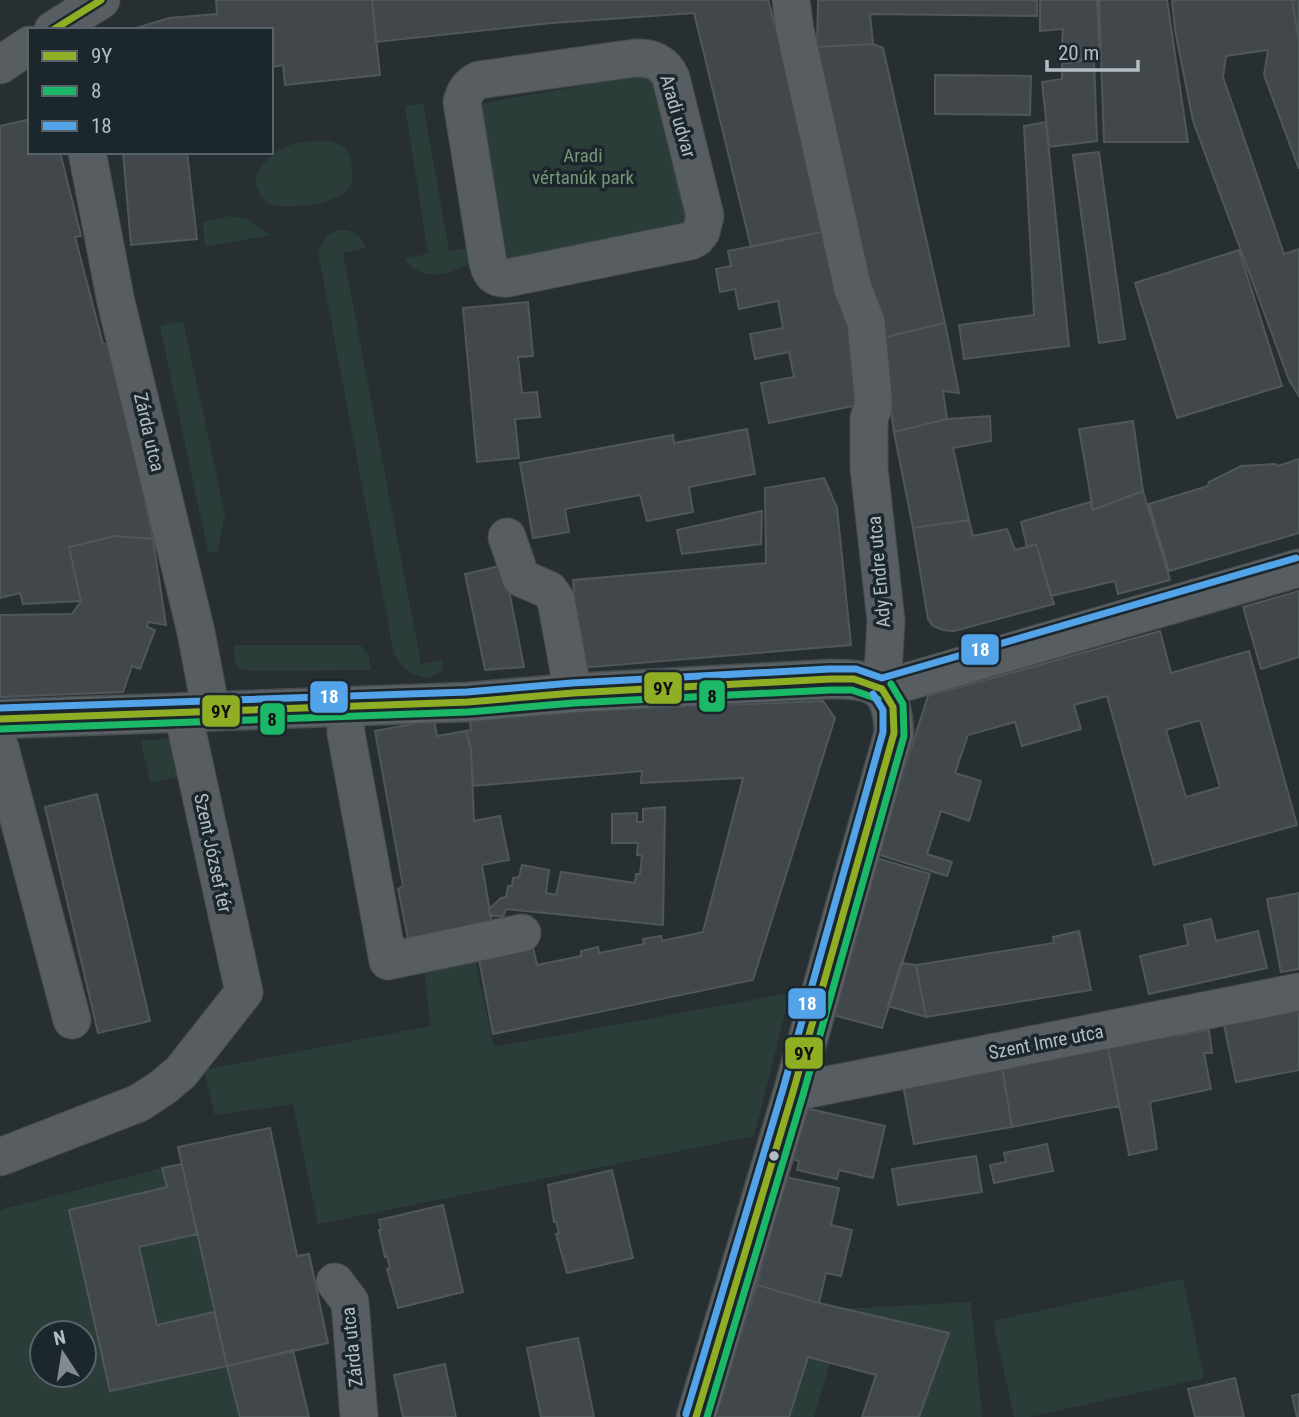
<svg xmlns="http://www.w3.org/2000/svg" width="1299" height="1417" font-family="'Roboto Condensed',sans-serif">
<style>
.green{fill:#2b3d39;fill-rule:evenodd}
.building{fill:#41474b;stroke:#50575b;stroke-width:2;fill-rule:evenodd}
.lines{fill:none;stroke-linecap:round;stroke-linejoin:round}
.minor-casing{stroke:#464b4e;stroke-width:39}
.major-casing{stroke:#464c50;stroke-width:41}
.minor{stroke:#585d61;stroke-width:37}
.major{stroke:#5a5f63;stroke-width:38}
.bus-1-casing{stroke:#1c272d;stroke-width:12}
.bus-2-casing{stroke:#1c272d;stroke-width:12}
.bus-3-casing{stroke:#1c272d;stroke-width:12}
.bus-1{stroke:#90ae24;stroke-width:7}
.bus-2{stroke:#1ab867;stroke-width:7}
.bus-3{stroke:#53a3e8;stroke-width:7}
.bus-dot{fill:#b2bdc4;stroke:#1c272d;stroke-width:2.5}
.labels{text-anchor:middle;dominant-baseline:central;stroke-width:7;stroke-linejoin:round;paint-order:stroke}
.street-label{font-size:19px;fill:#b2bdc4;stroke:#1c272d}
.park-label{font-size:19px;fill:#739773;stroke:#1c272d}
.line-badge{stroke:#1c272d;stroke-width:2.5}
.badge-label{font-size:19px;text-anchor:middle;font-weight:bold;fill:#fff}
.pale-badge-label{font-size:19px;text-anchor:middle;font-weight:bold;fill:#111}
</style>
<rect width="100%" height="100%" fill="#282f33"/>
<!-- green -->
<path class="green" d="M637,75L655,80L689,225L506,260L504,257L476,105Z
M423,103L449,251L472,247L467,265C448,276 416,281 405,258L428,254L405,106Z
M331,141C343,146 350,149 351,163C352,169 354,178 351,184C344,204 296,208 277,206C263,205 253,187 257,174C260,165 272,155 279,150C294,141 314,141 331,141Z
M229,216L247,219L270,235L205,247L203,222Z
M339,230C352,229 361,235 366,248L343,253L421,664L443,660L442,671L432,677C415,679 401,667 394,654L318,252L327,236Z
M183,321L225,514L217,554L208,551L160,326Z
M233,645H360L368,654L371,670L248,671L240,669L235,663Z
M173,738L181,776L150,783L141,741Z
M474,956L494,1047L790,993L754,1136L318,1224L293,1104L215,1115L204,1070L430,1026L424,964Z
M162,1168L167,1187L69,1211L110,1391L227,1366L240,1417H0V1210ZM42,1333H84V1375H42Z
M197,1234L214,1312L157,1325L139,1247Z
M1183,1279L1204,1378L1029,1417H1014L993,1321Z
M971,1302L982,1417H919L949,1333L843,1309Z
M808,1357L830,1363L814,1417H789Z"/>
<!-- building -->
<path class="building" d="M216,0H372L380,75L285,85L283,65L271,67V30H130L169,18L217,14Z
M372,0H768L810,151L827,231L751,247L694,13L552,23L376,42Z
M818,0H1037V16L870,14L873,44L817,47Z
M1040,0H1097L1100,57L1061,61L1063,29L1040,31Z
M1099,0H1167L1188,142H1104Z
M1172,0H1292L1299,41V169L1264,75L1268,50L1226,56L1223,77L1284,254L1299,249V396L1289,380L1193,121L1175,30Z
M1292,0H1299V41Z
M873,44L883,48L945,323L881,338L817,47Z
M1094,59L1097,141L1049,147L1042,82L1062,79V64Z
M935,75L1031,76L1030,115L935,114Z
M30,119V152H60L81,236L75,237L103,344L111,343L153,539L115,536L69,547L81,601L23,604L20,593L0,598V126Z
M1046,122L1069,346L964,359L959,325L1034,315L1024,126Z
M123,152H187L197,239L131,245Z
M1099,152L1125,339L1099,343L1073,155Z
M827,231L868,403L769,423L761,383L794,377L789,352L755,359L750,334L783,328L778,301L739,309L735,289L720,292L716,269L731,266L728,251Z
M1239,250L1282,386L1177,418L1135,283Z
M528,302L533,356L518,357L522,393L537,392L540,417L515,419L519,458L477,462L463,308Z
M945,323L959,393L943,391L947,419L894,432L881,338Z
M990,416L991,441L953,448L969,520L913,528L894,432L947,419Z
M1133,421L1143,491L1093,510L1079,429Z
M747,429L755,474L689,487L693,512L647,521L640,495L565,509L569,532L533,538L520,463L673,435L674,443Z
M1299,459V533L1169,571L1149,504L1208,486L1209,482L1241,466L1275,464L1278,466Z
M824,478L837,508L851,645L580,668L573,580L766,563L765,488Z
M1143,491L1170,580L1118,594L1115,581L1051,596L1036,544L1027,547L1021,522L1090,502L1093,510Z
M762,511L761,544L682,554L677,530Z
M969,520L973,536L1007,529L1015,550L1036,544L1054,604L954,631L943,630L933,626L928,619L913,528Z
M115,536L153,539L166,625L148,622L147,627L155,630L140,669L132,666L123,692L0,697V615L72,614L81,601L69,547Z
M504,565L524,667L485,670L465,574Z
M1299,591V657L1261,669L1243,607Z
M1160,631L1171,673L1249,651L1297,825L1154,865L1107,696L1074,705L1081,729L1022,746L1015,722L968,735L955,773L981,781L969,821L941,811L927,854L952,862L947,876L877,854L928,696ZM1200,720L1220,787L1186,797L1166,730Z
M823,701L835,718L753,980L493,1034L478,954L532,943L537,965L581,956V951L598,947L599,953L644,944L643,939L661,936L662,941L703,932L743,778L641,783L642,771L473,786L471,750L466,731L471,730L469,715Z
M434,720L437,736L466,731L471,750L474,821L500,816L509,860L482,865L492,923L408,938L398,889L403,886L375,731Z
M97,794L150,1021L98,1033L45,807Z
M665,807L663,925L506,909L503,917L490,915L489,909L501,898L506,897L508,886H512L513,878L519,877L522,865L549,870L546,893L556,895L561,872L635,883L636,874H640L642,856L637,855L638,843H612V814L637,813V822H643V809Z
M876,858L930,874L882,1028L829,1014Z
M1299,893V969L1281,972L1267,899Z
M1211,919L1216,941L1258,931L1267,968L1149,994L1140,956L1188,945L1184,925Z
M1079,931L1091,990L926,1017L916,965L1054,943L1053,937Z
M901,963L916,965L926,1017L888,1006Z
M1299,1010V1070L1236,1082L1224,1025Z
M1209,1030L1212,1053H1204L1211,1089L1150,1102L1157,1149L1129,1155L1108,1047Z
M1108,1047L1119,1106L1012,1127L1002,1067Z
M1002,1067L1012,1127L914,1144L903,1085Z
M801,1107L885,1126L873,1178L839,1170L837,1179L797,1170L799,1161L789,1158Z
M270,1128L297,1256L309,1254L328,1343L227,1366L178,1147Z
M1047,1144L1053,1171L994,1183L990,1165L1006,1162L1004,1153Z
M976,1156L982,1192L898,1205L892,1169Z
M182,1164L197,1234L139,1247L157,1325L214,1312L227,1366L110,1391L69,1210L167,1187L162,1168Z
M612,1170L633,1258L567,1273L556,1234L559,1233L556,1222H554L548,1185Z
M785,1177L839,1188L831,1225L852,1230L841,1276L826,1273L819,1303L757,1285Z
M443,1205L463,1292L398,1308L387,1269L390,1268L387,1256L385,1257L379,1230H381L379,1220Z
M757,1285L819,1303L949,1333L919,1417H862L876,1375L808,1357L789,1417H714Z
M578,1338L594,1417H541L527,1348Z
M293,1350L309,1417H240L227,1366Z
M445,1364L456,1417H403L394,1375Z
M1235,1378L1244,1417H1195L1188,1389Z
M1299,1394V1417H1297L1292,1396Z"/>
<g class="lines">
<!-- minor casing -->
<g class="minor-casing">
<path id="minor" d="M791,0L795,30L853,289L866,322L873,397V408L869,418V468L886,621L882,689L1299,568
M53,30L101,0
M635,58C651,57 664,62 671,78L705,216L701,232L696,238L690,241L508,278C496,279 491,275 488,263L462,102C465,91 469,85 479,80Z
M0,65L30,45
M87,152L116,302L196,632L211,711
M507,537L521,578L549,590L556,600L573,693
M345,706L346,733L388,961L522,933
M0,748L72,1020
M793,1092L1299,992
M0,1157L139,1103L162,1088L181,1072L244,992L183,713
M335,1282L350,1302L359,1417"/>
</g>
<!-- major casing -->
<g class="major-casing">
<path id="major" d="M0,719L468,702L573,693L830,679C876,679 892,685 894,733L793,1092L696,1417"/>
</g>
<!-- minor -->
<use href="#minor" class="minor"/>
<!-- major -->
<use href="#major" class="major"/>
<!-- bus-1 casing -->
<g class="bus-1-casing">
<path id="bus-1" d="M53,30L101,0
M0,719L468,702L573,693L830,679H854L882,689
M696,1417L793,1092L894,733L893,707L882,689"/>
</g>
<!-- bus-2 casing -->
<g class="bus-2-casing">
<path id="bus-2" d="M0,729L468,712L574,703L830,690H852L878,699
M707,1417L803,1095L904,736L903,704L891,684"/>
</g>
<!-- bus-3 casing -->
<g class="bus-3-casing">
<path id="bus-3" d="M0,708L467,692L572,683L829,669H856L882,678L1296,558
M686,1414L783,1089L883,732V710L873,694"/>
</g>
<!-- bus-1 -->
<use href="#bus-1" class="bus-1"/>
<!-- bus-2 -->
<use href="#bus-2" class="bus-2"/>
<!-- bus-3 -->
<use href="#bus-3" class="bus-3"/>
</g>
<!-- markers -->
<circle class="bus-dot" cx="774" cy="1156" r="6"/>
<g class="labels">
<!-- street labels -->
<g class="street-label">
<text transform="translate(678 116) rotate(74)">Aradi udvar</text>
<text transform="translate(149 432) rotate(77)">Zárda utca</text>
<text transform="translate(879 572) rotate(-95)">Ady Endre utca</text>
<text transform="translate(213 853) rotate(78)">Szent József tér</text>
<text transform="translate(1046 1042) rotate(-11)">Szent Imre utca</text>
<text transform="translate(352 1347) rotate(-96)">Zárda utca</text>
</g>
<!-- park labels -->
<g class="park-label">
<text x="583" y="155">Aradi<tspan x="583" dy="22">vértanúk park</tspan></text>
</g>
</g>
<g class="line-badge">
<rect x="960" y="633" width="40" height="33" rx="7" fill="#53a3e8"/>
<rect x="643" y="671" width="40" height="34" rx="7" fill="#90ae24"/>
<rect x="698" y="679" width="28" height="34" rx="7" fill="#1ab867"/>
<rect x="309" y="680" width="40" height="34" rx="7" fill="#53a3e8"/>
<rect x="201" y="694" width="40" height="34" rx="7" fill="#90ae24"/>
<rect x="259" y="702" width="27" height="34" rx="7" fill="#1ab867"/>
<rect x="787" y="987" width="40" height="33" rx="7" fill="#53a3e8"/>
<rect x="784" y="1036" width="40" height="34" rx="7" fill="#90ae24"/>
</g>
<g class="badge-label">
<text x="980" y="656">18</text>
<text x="329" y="703">18</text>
<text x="807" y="1010">18</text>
</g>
<g class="pale-badge-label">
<text x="663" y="695">9Y</text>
<text x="712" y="703">8</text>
<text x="221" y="718">9Y</text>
<text x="272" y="726">8</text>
<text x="804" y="1060">9Y</text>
</g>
<!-- legend -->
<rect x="28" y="28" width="245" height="126" fill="#1c272d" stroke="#586369" stroke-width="2"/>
<rect x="42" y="51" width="35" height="10" fill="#90ae24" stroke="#586369" stroke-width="2"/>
<text x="91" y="63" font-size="21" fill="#b2bdc4">9Y</text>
<rect x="42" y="86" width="35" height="10" fill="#1ab867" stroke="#586369" stroke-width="2"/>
<text x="91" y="98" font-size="21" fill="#b2bdc4">8</text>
<rect x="42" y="121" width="35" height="10" fill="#53a3e8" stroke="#586369" stroke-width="2"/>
<text x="91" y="133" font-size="21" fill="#b2bdc4">18</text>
<!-- north arrow -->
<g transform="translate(63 1354) rotate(348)"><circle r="33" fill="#1c272d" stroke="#586369" stroke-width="2"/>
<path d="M0-5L12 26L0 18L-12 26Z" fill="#828b91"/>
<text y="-10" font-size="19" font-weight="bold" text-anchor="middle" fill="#b2bdc4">N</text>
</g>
<!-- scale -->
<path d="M1047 60v10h91v-10" fill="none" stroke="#b2bdc4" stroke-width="3.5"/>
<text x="1058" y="60" font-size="21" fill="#b2bdc4" stroke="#1c272d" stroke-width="5" paint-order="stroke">20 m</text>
</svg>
